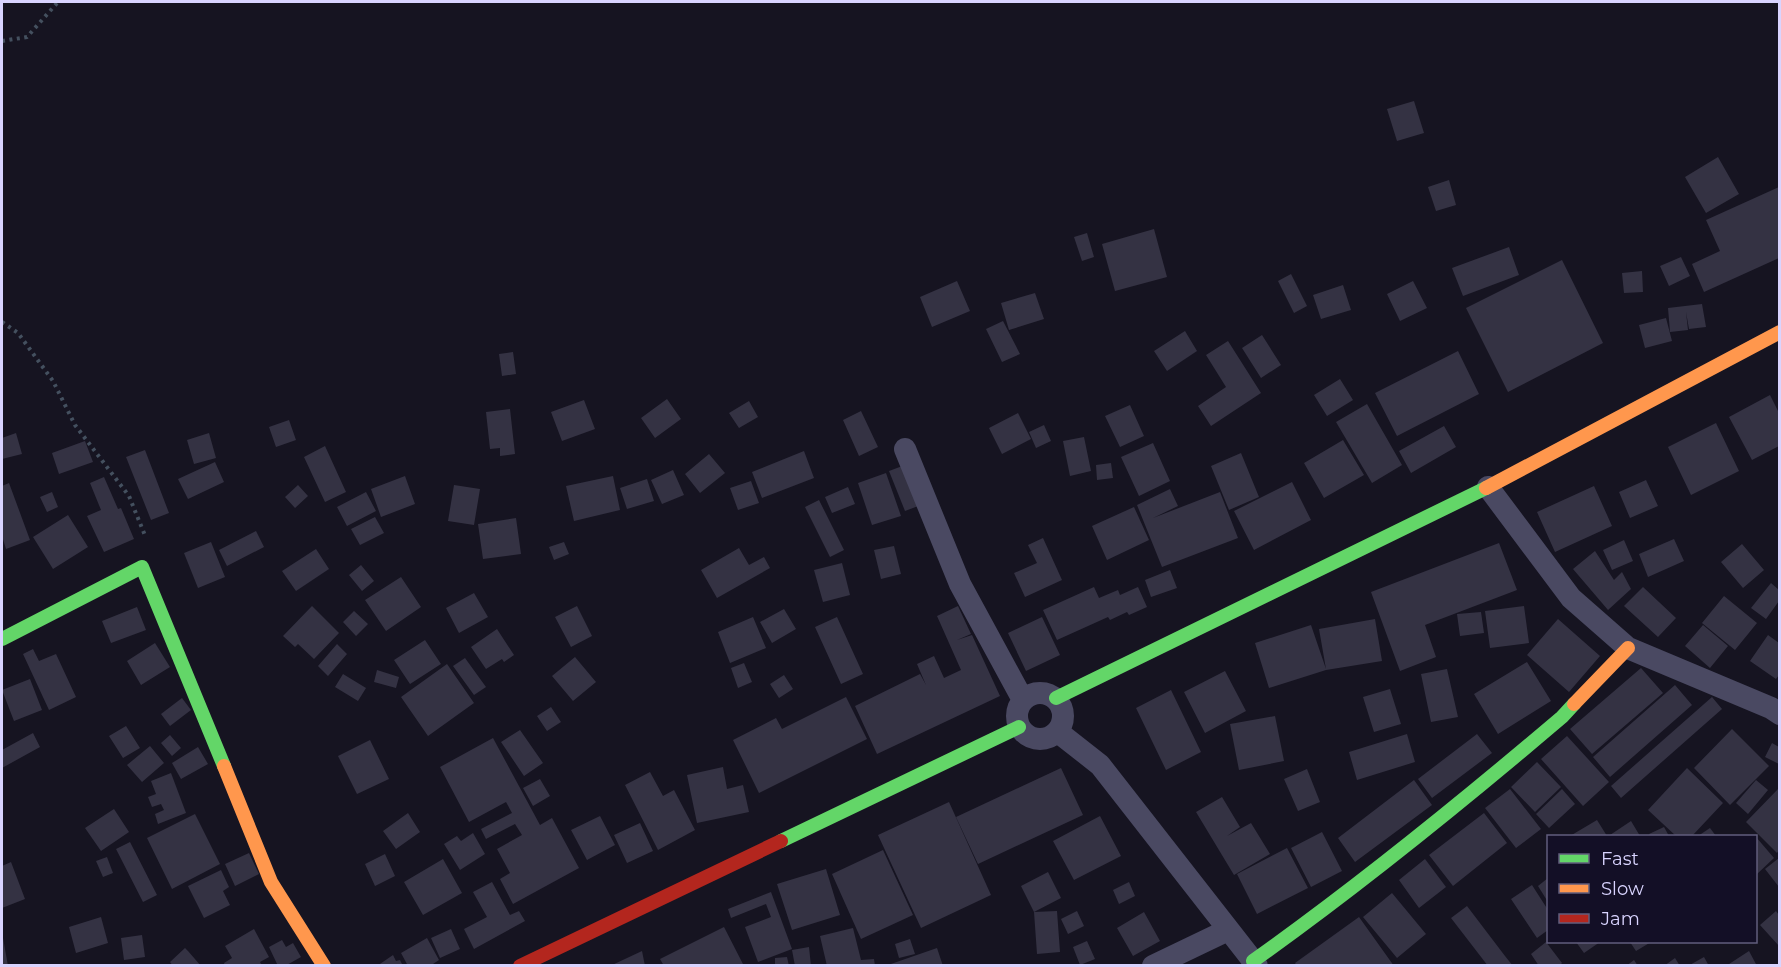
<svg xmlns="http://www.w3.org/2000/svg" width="1781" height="967" font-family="Montserrat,sans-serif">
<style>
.building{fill:#343243}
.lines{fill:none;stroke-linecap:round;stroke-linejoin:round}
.path{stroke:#44505f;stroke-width:4;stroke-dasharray:3 4.5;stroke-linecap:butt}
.street{stroke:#4a4962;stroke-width:22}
.fast{stroke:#63d668;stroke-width:14}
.slow{stroke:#ff974d;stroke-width:14}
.jam{stroke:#b3261e;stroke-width:14}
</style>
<rect width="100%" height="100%" fill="#161421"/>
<!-- building -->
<path class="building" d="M1414,101L1424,133L1397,141L1387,109Z
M1718,157L1739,194L1706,213L1685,177Z
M1449,180L1456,205L1436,211L1428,187Z
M1779,187V258L1704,292L1692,264L1720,251L1706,220Z
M1154,229L1167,277L1115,291L1102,244Z
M1087,233L1094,257L1082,261L1074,237Z
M1509,247L1519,275L1463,296L1452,268Z
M1681,257L1690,276L1669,286L1660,266Z
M1562,260L1603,343L1508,392L1466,308Z
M1642,271L1643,292L1624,293L1622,273Z
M1291,274L1307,306L1294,313L1278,281Z
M957,281L970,311L932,327L920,297Z
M1413,281L1427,308L1400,321L1387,294Z
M1343,285L1351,310L1321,319L1313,295Z
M1035,293L1044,319L1009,330L1001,303Z
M1702,304L1706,327L1689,329L1686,312L1688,330L1670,332L1668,308Z
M1666,318L1672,341L1645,348L1639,325Z
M1003,321L1020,354L1002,362L986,329Z
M1185,331L1197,351L1167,371L1154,351Z
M1262,335L1281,365L1261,378L1242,348Z
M1228,341L1261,393L1211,426L1198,406L1226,387L1206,355Z
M1458,351L1479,394L1397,436L1375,393Z
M513,352L516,374L502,376L499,354Z
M1340,379L1353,400L1327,416L1314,395Z
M1770,395L1779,413V446L1752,460L1729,417Z
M667,399L681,419L655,438L641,418Z
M584,400L595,429L562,441L551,412Z
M749,401L758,417L739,428L729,413Z
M1367,404L1402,465L1372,483L1336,422Z
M1130,405L1144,436L1120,447L1105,416Z
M510,409L515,454L500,456V448L490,449L486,412Z
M861,411L878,447L859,456L843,420Z
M1018,413L1031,439L1002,454L989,428Z
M289,420L296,440L276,447L269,427Z
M1716,423L1739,471L1691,495L1668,447Z
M1044,425L1051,441L1036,448L1029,432Z
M1444,426L1456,447L1411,473L1399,451Z
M16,433L22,454L2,459V438Z
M209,433L216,458L194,464L187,440Z
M1084,437L1091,471L1070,476L1063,441Z
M1343,440L1364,475L1324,498L1304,463Z
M85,441L93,462L59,474L52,453Z
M1153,443L1170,481L1139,496L1121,457Z
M325,446L346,492L325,502L304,457Z
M145,450L169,513L151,520L126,457Z
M804,451L814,478L762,498L752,472Z
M1241,453L1259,497L1229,510L1211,466Z
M709,454L725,473L700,493L685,474Z
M215,462L224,482L188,499L178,479Z
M1111,463L1113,478L1097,480L1096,465Z
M905,465L921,505L905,511L889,471Z
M673,470L684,495L662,504L651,480Z
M886,473L901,516L872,525L858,483Z
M405,476L415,504L381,517L371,489Z
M613,476L620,510L574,521L566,486Z
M104,477L118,509L121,508L134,539L104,552L87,516L101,510L90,483Z
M647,479L654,501L627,509L620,488Z
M1646,480L1658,506L1630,518L1619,492Z
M751,481L759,503L738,510L730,488Z
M1292,482L1311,520L1254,550L1234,511Z
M9,483L30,540L6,549L2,536V486Z
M298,485L308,496L295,508L285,497Z
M454,485L480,489L474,525L448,521Z
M1594,486L1612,526L1555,552L1537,512Z
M848,487L855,504L832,513L825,497Z
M1170,489L1178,506L1153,518L1220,492L1238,538L1162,567L1137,505Z
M52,492L58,507L47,512L40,497Z
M366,492L376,511L347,526L337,507Z
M819,500L844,550L830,557L805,507Z
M1134,507L1149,540L1107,560L1092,526Z
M68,515L88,547L53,569L33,537Z
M375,517L384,533L360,545L351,529Z
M516,518L521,554L483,559L478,524Z
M256,531L264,547L227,566L219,550Z
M1043,538L1062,580L1025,597L1014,573L1037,563L1028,545Z
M1674,539L1684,561L1648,577L1639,554Z
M1624,540L1633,561L1612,570L1603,550Z
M211,542L225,577L198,588L184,553Z
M564,542L569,554L554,560L549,547Z
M1499,543L1517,590L1425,625L1436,657L1400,671L1371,592Z
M1742,544L1764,570L1743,588L1721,562Z
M894,546L901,574L881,579L874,550Z
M739,548L749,565L764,557L770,568L717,598L701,570Z
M316,549L329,569L296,591L282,571Z
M1595,551L1614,580L1622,572L1631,589L1608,610L1573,569Z
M842,563L850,595L823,602L814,570Z
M361,565L374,581L362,591L349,575Z
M1170,570L1177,588L1151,597L1145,580Z
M401,577L421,607L386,631L365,600Z
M1771,583L1779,590V601L1766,619L1751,608Z
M1094,587L1099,598L1118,590L1120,595L1138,587L1147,607L1129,615L1127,612L1110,620L1108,617L1057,640L1043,610Z
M1643,587L1676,618L1658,637L1624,606Z
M474,593L488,617L459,633L446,608Z
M1724,596L1757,623L1735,650L1702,623Z
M312,606L339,633L314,659L298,644L295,647L283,636Z
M577,606L592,636L571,647L555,617Z
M958,606L971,634L957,640L972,635L1000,696L877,754L855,706L920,674L926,685L917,664L934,656L944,678L961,670L937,616Z
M1524,606L1529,643L1490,648L1485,611Z
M137,607L146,630L111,643L102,621Z
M784,609L796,629L772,643L760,622Z
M354,611L368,624L356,636L343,622Z
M1481,612L1484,633L1460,636L1457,614Z
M753,617L766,648L730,663L718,632Z
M837,617L863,674L841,684L815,627Z
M1042,617L1060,655L1026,671L1008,633Z
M1375,619L1382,661L1326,670L1269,688L1255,643L1311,625L1326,669L1319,629Z
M1558,619L1600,656L1569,692L1527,655Z
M1703,625L1728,646L1710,668L1685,646Z
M497,629L514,655L504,662L502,659L486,669L471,647Z
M1768,635L1779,643V675L1776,679L1750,661Z
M425,640L441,664L410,684L394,660Z
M155,643L170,667L141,685L127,661Z
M337,644L347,654L328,676L318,666Z
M33,649L39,661L56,654L76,697L49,710L23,654Z
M575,657L596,682L573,701L552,676Z
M465,658L486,687L474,695L453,666Z
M1527,662L1551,701L1498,734L1474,694Z
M744,663L752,682L738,688L731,668Z
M447,664L474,703L428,736L401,697Z
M1641,668L1663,693L1592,754L1570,729Z
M1447,669L1458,717L1431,722L1421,674Z
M377,670L399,677L396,688L374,682Z
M1225,671L1246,711L1205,733L1184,692Z
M343,674L366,688L358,701L335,687Z
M784,675L793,689L779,698L770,684Z
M30,679L42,710L14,721L2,690Z
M1675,685L1692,705L1610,777L1593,757Z
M1390,689L1401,724L1374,732L1363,697Z
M1171,690L1201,752L1166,770L1136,708Z
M846,697L867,739L759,793L733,740L776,718L782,729Z
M1712,697L1722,709L1621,798L1611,786Z
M182,698L191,710L170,726L161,714Z
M551,707L561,722L547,731L537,716Z
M1275,716L1284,761L1239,770L1230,724Z
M126,726L140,748L123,758L109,736Z
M1732,729L1769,766L1730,805L1694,768Z
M520,730L543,763L524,776L501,742Z
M33,733L40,747L2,768V750Z
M1407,734L1415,762L1357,780L1349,752Z
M1477,734L1492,753L1432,798L1418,779Z
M170,735L181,748L172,756L161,743Z
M1567,736L1609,782L1583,806L1541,759Z
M493,738L540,825L552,818L579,868L513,904L500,879L510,873L497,849L522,835L515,824L486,839L481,829L512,813L506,802L469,822L440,767Z
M370,740L389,779L357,794L338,756Z
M1772,743L1779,747V764L1765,757Z
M150,746L164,763L142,782L127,765Z
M198,747L208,764L181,779L172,763Z
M1537,762L1561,787L1535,812L1511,787Z
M723,767L727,789L743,785L749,812L697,823L687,775Z
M1061,768L1083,815L978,864L956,817Z
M1687,768L1723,803L1692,836H1676L1648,810Z
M1307,769L1320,802L1298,811L1284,779Z
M650,772L663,796L674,790L695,830L658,850L625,785Z
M171,773L186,813L158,824L155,814L164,810L161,804L152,807L148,797L156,794L151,781Z
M540,779L550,796L533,806L523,788Z
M1414,780L1432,805L1355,862L1338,838Z
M1756,780L1768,790L1748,814L1736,803Z
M1779,788V850L1777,853L1746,822Z
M1510,789L1541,829L1516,848L1485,808Z
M1562,789L1575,804L1549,828L1536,814Z
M1222,797L1240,827L1227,836L1251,823L1270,854L1234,875L1196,812Z
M949,802L991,895L921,928L878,835Z
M114,809L129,832L101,851L85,828Z
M408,813L420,832L396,849L383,831Z
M1484,813L1507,843L1453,886L1429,855Z
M195,814L220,864L172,889L147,838Z
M600,816L615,845L587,860L571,830Z
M1100,816L1121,856L1074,880L1053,841Z
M1597,820L1607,836H1570Z
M1631,821L1640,836H1612L1610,835Z
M640,823L653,851L627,863L614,835Z
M1664,827L1669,836H1650L1649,834Z
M1710,828L1716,836H1698Z
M1322,832L1342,871L1311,887L1291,848Z
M473,833L485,854L460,870L444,844L457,836L461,841Z
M1756,837L1774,858L1756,875Z
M130,842L157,895L143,902L116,849Z
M1287,848L1308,888L1257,914L1237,874Z
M883,850L913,915L861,939L832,874Z
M249,853L259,874L235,886L225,864Z
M385,854L395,876L375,886L365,864Z
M107,857L113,873L103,877L96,861Z
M1779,858V887L1765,869Z
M443,859L462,893L423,915L404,882Z
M1425,859L1446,887L1419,908L1399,880Z
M11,862L25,899L2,908V866Z
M826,869L840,915L792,930L777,884Z
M221,870L229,887L223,891L230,905L204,918L188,886Z
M1048,872L1061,898L1034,912L1021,886Z
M1548,878V902L1538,886Z
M492,882L510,915L519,911L525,921L474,949L464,929L487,917L473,892Z
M1129,882L1135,896L1119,904L1113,890Z
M1532,885L1548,910V930L1537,938L1511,899Z
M771,892L792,949L758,962L745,927L771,917L766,904L731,918L728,909Z
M1392,893L1426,934L1397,958L1363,917Z
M1467,906L1505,956L1513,966H1488L1451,918Z
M1057,911L1060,952L1037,954L1034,912Z
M1077,911L1084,926L1068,934L1061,919Z
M1776,911L1779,915V946L1760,925Z
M1144,912L1160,941L1133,956L1117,928Z
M101,917L108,943L76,953L69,927Z
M1359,917L1394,966H1297L1295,963Z
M724,927L744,966H664L660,959Z
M853,928L861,960L874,959L875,966H827L820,936Z
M254,929L269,957L260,962L262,966H225L224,963L232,958L225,946Z
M451,929L460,949L440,958L431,938Z
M142,935L145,957L124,960L121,938Z
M2,938H3L8,966H2Z
M427,938L439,960L430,966H408L401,953Z
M910,939L915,954L899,958L895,944Z
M282,940L286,947L293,943L301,957L285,966H278L269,947Z
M1087,941L1095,959L1080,965L1073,947Z
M1546,942L1562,963L1559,966H1539L1531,954Z
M1576,942H1600L1584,953Z
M1630,942H1651L1636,951Z
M809,947L811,966H795L792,950Z
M185,948L188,951L201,966H173L170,962Z
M937,948L943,966H888V965Z
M642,951L645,966H610Z
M1749,951L1757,966H1726Z
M393,955L396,961L400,960L403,966H377Z
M787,957L789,966H775V958Z
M1704,957L1709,966H1688Z
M1675,958L1680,966H1664Z
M1634,960L1638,966H1626Z"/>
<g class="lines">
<!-- path -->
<path class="path" d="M2,41L27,37L58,2
M2,322L18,333L53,381L75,425L129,496L146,538"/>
<!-- street -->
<path class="street" d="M905,449L960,584L1023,700
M1488,487L1571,598L1628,648L1771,708L1780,714
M1017 716a23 23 0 1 1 46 0a23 23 0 1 1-46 0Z
M1058,732L1100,765L1257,966
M1153,966L1228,930"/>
<!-- fast -->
<path class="fast" d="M2,639L142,567L224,766
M1056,698L1486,488
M781,841L1019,727
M1253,961C1360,885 1462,802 1562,717L1574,704"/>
<!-- slow -->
<path class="slow" d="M1486,488L1780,332
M1574,704L1628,648
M224,766L271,882L324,966"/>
<!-- jam -->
<path class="jam" d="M520,966L781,841"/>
</g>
<!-- border -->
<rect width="1781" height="967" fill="none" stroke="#d9d4ff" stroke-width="6"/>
<!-- legend -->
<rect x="1547" y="835" width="210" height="108" fill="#130f26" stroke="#625e7d" stroke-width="1.5"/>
<rect x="1559" y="854" width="30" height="9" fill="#63d668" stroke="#625e7d" stroke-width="1.5"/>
<text x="1601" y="865" font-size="18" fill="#d9d4ff">Fast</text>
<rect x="1559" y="884" width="30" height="9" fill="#ff974d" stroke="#625e7d" stroke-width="1.5"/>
<text x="1601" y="895" font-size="18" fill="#d9d4ff">Slow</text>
<rect x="1559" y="914" width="30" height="9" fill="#b3261e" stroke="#625e7d" stroke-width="1.5"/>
<text x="1601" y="925" font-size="18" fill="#d9d4ff">Jam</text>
</svg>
